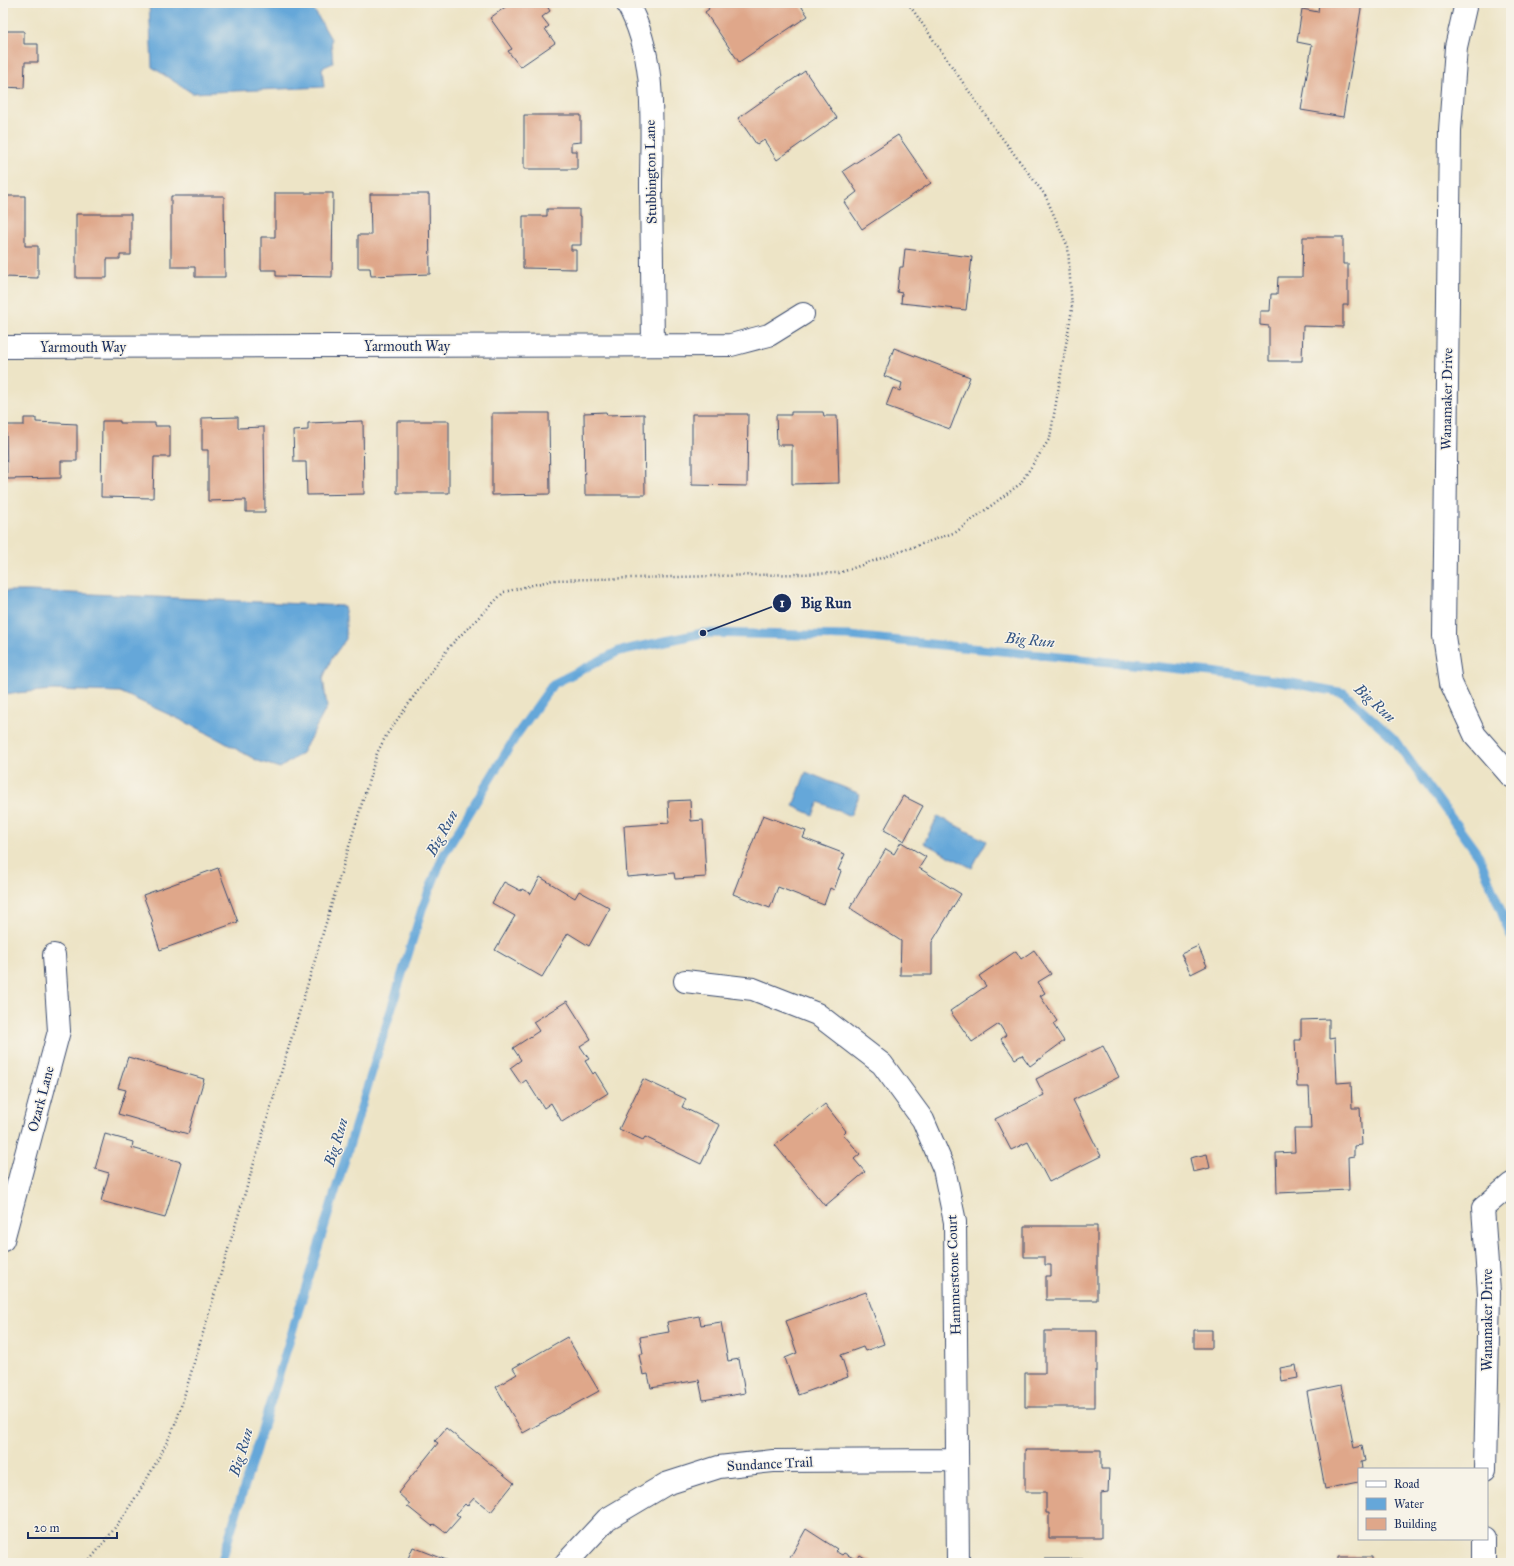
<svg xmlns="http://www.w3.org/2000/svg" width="1514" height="1566" font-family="'IM FELL Great Primer',serif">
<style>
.water{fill:#65a7d9;stroke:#406b9c}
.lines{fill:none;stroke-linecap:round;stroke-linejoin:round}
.stream{stroke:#65a7d9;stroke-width:9}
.building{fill:#dfa78a}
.minor-casing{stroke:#3a4a6e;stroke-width:24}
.path{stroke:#3a4a6e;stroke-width:2.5;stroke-dasharray:1 3;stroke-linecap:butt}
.minor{stroke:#fff;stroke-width:22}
.labels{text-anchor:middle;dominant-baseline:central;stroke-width:3;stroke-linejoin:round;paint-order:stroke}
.street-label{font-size:14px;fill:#1b2f5e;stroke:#f7f3e8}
.water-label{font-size:15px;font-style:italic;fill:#315383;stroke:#f7f3e8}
.leader{fill:none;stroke:#1b2f5e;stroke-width:1.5}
.callout-dot{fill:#1b2f5e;stroke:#f7f3e8;stroke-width:1.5}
.mark-label{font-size:12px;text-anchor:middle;font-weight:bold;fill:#fff}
.callout-label{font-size:15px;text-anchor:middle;font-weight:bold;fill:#1b2f5e;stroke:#f7f3e8;stroke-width:3;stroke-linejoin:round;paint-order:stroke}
</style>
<rect width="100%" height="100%" fill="#f7f3e8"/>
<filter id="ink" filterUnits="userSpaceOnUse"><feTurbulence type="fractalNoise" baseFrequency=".025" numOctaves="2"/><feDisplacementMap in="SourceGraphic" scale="8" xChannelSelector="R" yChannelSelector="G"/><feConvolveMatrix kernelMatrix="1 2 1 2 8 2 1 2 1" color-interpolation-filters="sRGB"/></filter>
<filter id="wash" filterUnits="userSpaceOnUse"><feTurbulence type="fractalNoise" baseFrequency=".012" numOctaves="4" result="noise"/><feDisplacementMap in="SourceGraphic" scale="16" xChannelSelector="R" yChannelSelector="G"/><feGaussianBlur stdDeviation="0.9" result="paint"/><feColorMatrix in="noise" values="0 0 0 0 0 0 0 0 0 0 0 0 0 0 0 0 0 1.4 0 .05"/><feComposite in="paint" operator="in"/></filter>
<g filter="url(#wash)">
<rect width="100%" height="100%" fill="#ede4c6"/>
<!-- water -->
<path class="water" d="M149,3H310L331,39L333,63L322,68L324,87L192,93L152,67Z
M3,591H29L344,606L346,616V639L332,658L323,678L327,707L302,753L280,768L258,761L196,727L120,692L53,690L3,694Z
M806,772L860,794L850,816L819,802L813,815L793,806Z
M938,816L986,841L972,868L924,843Z"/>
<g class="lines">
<!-- stream -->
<path class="stream" d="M221,1563L422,909L443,856L516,736L553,684L619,651L703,633L850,636L1211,672L1281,681L1344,693L1393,738L1479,856L1511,936"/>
</g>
<g id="blocks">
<!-- building -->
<path class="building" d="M511,3H545L550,11L542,17L549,26L545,29L555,43L520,67L508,51L512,49L490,18Z
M705,3H799L808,16L739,62L705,12L709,9Z
M1319,3H1362L1343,117L1301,110L1312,45L1297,42L1302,9L1318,12Z
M3,31H24V44H38V62H25L24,88L3,87Z
M805,71L837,118L777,160L764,140L757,145L738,118Z
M524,115H581V142L571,143V151H577V169H524Z
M898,135L931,183L862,229L844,202L857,192L843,171Z
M275,193H333L332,277L276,276V270H261V237H275Z
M370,194H429L430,274L371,276L370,268H358V235H371Z
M3,196H25V246H38V278L3,277Z
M171,196H224L225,277H195V267H171Z
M547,209H579V216H581V245H571V250H576V269L523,268V216H547Z
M76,214H131V255H120V259H107V278H76Z
M1303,237H1343V264H1348V305H1343V327L1303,326L1302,361H1269V326L1260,325V311H1270L1271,294H1277L1278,277H1302Z
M905,249L972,257L966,310L901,303L902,293L897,292L900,267H903Z
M894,348L970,377L950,429L886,406L893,388L900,391L902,383L884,376Z
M606,412L607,415L644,414L645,495H585L584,413Z
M791,412H823L824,416H837L839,483L792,484V445H777L776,415H791Z
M492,413H549L550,494L492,495Z
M692,414H748L747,486L692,485Z
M238,417V428L264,427L265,512H246V500L208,501V450H202V418Z
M24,418H36V422L77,424V461H61V478L7,479L6,425H24Z
M102,421H120V423H155V426H170V457H154L153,498L101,497Z
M363,421L364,494L307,495L306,462H294L293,431L308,430V423Z
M397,421H449V493H397Z
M903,796L923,806L904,841L884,830Z
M690,800L691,821L703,820L706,877L675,879L674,873L627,877L624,826L669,823L668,801Z
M763,815L806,831L803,838L845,854L838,870L841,871L834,890L830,888L824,905L778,887L770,908L733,894Z
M901,842L926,857L919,868L961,894L932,942V975H900L901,941L850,908L886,849L894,854Z
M218,868L238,922L160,950L151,923L153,922L143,895Z
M540,877L575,898L579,891L610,908L589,946L568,933L542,977L495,950L515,916L492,903L504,882L521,891L522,889L531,894Z
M1198,946L1207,966L1191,974L1181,954Z
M1034,950L1051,974L1038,982L1045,993L1040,996L1057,1021L1053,1024L1064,1041L1030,1066L1022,1055L1015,1059L1001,1039L1006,1035L999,1024L972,1042L950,1011L986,986L979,976L1016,951L1021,959Z
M567,1001L591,1039L580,1046L589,1059L585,1061L593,1074L595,1072L608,1093L562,1122L551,1103L544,1108L526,1080L521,1084L510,1068L521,1060L513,1048L539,1031L533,1022Z
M1329,1019V1039L1335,1038L1337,1083L1351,1082L1352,1108H1360L1362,1145L1354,1146V1156L1348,1157L1349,1190L1277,1193L1276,1153L1295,1152L1294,1129H1311L1309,1087H1297L1295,1040H1301V1020Z
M1103,1046L1119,1077L1073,1100L1101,1156L1049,1182L1028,1142L1011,1150L995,1119L1044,1095L1036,1079Z
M128,1057L204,1079L188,1134L118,1114L126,1090L118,1088Z
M643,1079L686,1099L682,1107L720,1125L701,1164L645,1137L643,1140L619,1129Z
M825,1104L846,1131L843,1134L860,1154L854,1159L865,1172L825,1206L775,1145Z
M105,1134L133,1142L132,1148L181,1162L165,1218L101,1201L109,1173L95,1169Z
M1207,1154L1210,1168L1193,1172L1190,1158Z
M1024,1226H1097V1300H1046V1276H1051V1265H1045V1257H1024Z
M866,1292L884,1344L865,1351L863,1347L841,1355L848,1377L798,1395L785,1358L797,1353L786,1321Z
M699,1316L701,1325L721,1322L728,1361L739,1359L745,1393L703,1400L699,1380L651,1388L648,1374L643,1375L639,1354H643L640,1337L669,1332L667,1322Z
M1194,1330H1212V1348H1194Z
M1045,1331H1097V1371H1095V1407H1025V1373H1045Z
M567,1337L599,1391L523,1433L496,1387L517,1374L513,1368Z
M1296,1365L1298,1378L1282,1381L1280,1368Z
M1341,1385L1354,1448L1362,1446L1365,1461L1361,1462L1362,1469H1359V1482L1325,1489L1307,1392Z
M446,1428L514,1483L491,1512L474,1498L467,1506L465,1504L456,1514L460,1517L446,1533L434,1524L432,1526L407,1506L410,1504L398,1493L438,1443L435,1441Z
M1025,1450H1101V1469H1109L1108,1492L1101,1493V1538H1049V1513H1046V1492H1025Z
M806,1529L837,1549L835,1551L842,1555L844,1553L857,1560L860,1555L873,1563H787Z
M413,1547L454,1563H406Z
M1338,1557H1372V1563H1338Z
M1045,1559H1095V1563H1045Z"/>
</g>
</g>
<g filter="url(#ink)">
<use href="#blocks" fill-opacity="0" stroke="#3a4a6e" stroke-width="1"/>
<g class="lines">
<!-- minor casing -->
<g class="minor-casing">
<path id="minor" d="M627,3C658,58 651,126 651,187C652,240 652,292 653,345
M1466,3L1456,47L1450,130L1444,636L1451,683L1475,735L1511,776
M3,347L731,345L769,335L803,314
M685,981L753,989L817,1014L882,1064L923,1120L944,1169L955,1222L958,1563
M3,1240L59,1031L54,955
M1485,1469L1489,1293L1483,1208L1511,1184
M566,1563L607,1519L666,1484L719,1467L773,1461L957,1460
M1484,1563V1539"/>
</g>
<!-- path -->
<path class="path" d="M87,1563C122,1523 154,1471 176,1423L377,753L387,734L449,647L504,592L553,580L839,573L956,532L1020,484L1050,438L1072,309L1068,247L1045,195L993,126L908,3"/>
<!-- minor -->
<use href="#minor" class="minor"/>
</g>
</g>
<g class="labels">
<!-- street labels -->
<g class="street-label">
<text transform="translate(651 172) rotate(-91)">Stubbington Lane</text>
<text x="407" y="346">Yarmouth Way</text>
<text x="83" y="347">Yarmouth Way</text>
<text transform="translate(1447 399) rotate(-89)">Wanamaker Drive</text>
<text transform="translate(41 1099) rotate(-75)">Ozark Lane</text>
<text transform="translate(954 1275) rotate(-92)">Hammerstone Court</text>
<text transform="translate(1487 1320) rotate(-90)">Wanamaker Drive</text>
<text transform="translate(770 1464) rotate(-3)">Sundance Trail</text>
</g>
<!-- water labels -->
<g class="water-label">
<text transform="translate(1030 640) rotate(6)">Big Run</text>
<text transform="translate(1375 703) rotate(42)">Big Run</text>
<text transform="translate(442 833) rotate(-61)">Big Run</text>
<text transform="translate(336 1142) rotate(-73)">Big Run</text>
<text transform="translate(241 1452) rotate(-73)">Big Run</text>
</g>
</g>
<!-- callouts -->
<path class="leader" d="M703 633L782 603"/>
<g class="callout-dot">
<circle cx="703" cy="633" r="4"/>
<circle cx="782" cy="603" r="10"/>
</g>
<g class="mark-label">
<text x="782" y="607">1</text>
</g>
<g class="callout-label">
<text x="826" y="608">Big Run</text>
</g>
<!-- margin -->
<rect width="1514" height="1566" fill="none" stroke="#f7f3e8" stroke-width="16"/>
<!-- legend -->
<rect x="1358" y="1468" width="130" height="72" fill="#f7f3e8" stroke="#9fa5b1"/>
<rect x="1366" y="1481" width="20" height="6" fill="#ffffff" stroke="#9fa5b1"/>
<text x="1394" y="1488" font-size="12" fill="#1b2f5e">Road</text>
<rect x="1366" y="1498" width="20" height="12" fill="#65a7d9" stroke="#9fa5b1"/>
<text x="1394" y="1508" font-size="12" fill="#1b2f5e">Water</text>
<rect x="1366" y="1518" width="20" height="12" fill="#dfa78a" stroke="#9fa5b1"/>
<text x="1394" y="1528" font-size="12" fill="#1b2f5e">Building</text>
<!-- scale -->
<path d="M28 1532v6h89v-6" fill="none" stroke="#1b2f5e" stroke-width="2"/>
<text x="34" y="1532" font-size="12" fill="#1b2f5e" stroke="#f7f3e8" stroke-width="3" paint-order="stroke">20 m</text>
</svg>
